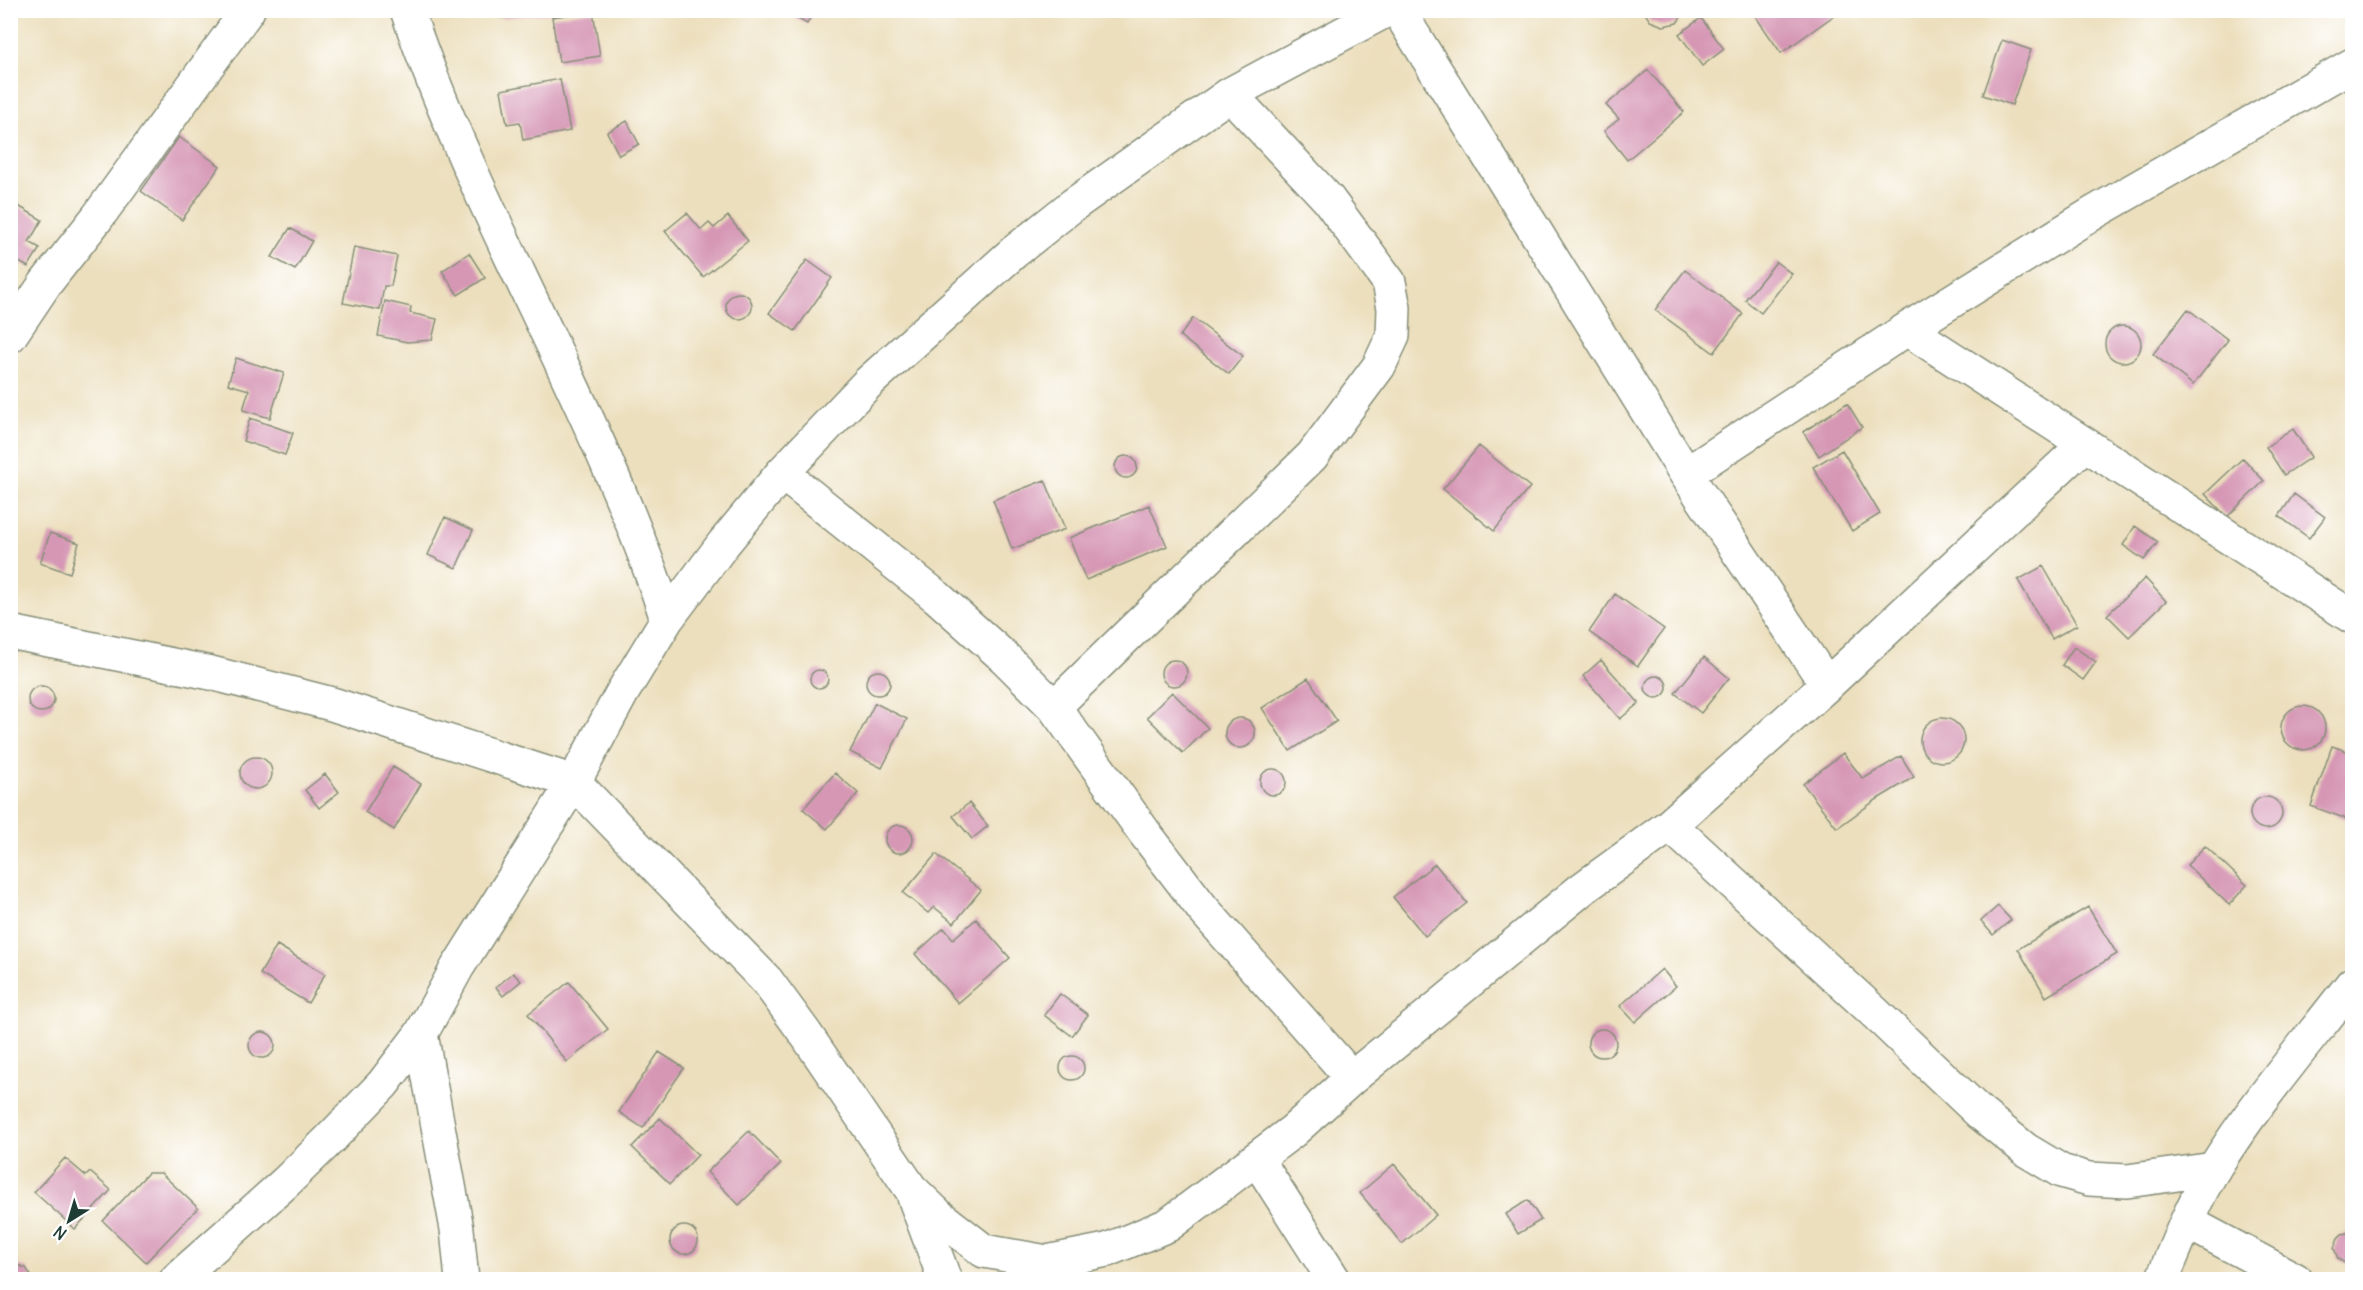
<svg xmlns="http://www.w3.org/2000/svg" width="2363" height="1290" font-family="Delius,sans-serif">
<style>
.building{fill:#d697b5}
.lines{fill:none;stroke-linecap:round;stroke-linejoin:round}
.minor-casing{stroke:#868e78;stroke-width:36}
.minor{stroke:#fff;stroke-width:33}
</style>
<rect width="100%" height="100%" fill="#fff"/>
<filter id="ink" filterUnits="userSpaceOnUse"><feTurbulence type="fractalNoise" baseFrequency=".0167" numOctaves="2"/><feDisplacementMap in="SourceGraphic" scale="12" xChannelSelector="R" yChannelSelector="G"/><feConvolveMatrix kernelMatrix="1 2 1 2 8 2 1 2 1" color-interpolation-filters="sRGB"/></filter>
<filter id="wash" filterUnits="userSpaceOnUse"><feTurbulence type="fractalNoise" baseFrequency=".008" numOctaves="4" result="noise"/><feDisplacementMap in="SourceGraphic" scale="24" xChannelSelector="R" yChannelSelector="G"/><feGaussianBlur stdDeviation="1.35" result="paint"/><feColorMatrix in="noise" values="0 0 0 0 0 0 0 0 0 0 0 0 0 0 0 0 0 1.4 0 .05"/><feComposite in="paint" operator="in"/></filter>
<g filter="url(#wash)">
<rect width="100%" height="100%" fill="#ecdfbd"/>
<g id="blocks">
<!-- building -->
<path class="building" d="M499,10H558V12L500,18Z
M782,10H814L807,24Z
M1643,10H1686L1677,23L1663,26L1650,21Z
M1751,10H1842L1781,53Z
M593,11L600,56L559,62L552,17Z
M1701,18L1724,49L1702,66L1679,34Z
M2002,40L2031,50L2012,105L1983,95Z
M1648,70L1684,112L1627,160L1604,131L1619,119L1606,105Z
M560,79L570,131L523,140L520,122L507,124L501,90Z
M627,121L639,144L619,155L607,132Z
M179,137L220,166L182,220L141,191Z
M10,201L42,220L29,242L40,248L28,267L10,257Z
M687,213L701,230L709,223L714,228L728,216L748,241L703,277L665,231Z
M290,228L312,241L295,270L272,257Z
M354,247L397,256L391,286H384L380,310L343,303Z
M469,253L485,278L458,295L442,271Z
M807,260L832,278L795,331L769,313Z
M1776,262L1792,274L1761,313L1745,300Z
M1685,270L1743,314L1714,353L1655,310Z
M726 306a13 13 0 1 1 26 0a13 13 0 1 1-26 0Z
M385,301L411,307L410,313L437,319L432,340L407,342L378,336Z
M2188,309L2228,340L2193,385L2153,354Z
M1193,318L1243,356L1229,374L1180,336Z
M2105 344a18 18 0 1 1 36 0a18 18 0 1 1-36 0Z
M236,358L284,373L270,418L243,410L249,390L228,384Z
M1847,403L1862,427L1819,456L1803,432Z
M250,418L293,433L285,455L243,441Z
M2293,429L2311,457L2284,475L2266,447Z
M1479,446L1530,487L1494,531L1443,489Z
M1842,450L1880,514L1852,531L1813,467Z
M1115 467a11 11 0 1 1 22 0a11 11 0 1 1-22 0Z
M2243,458L2264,481L2227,517L2205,494Z
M1045,480L1065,529L1012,549L993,500Z
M2294,494L2325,517L2309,538L2279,516Z
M1149,505L1167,546L1086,580L1069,538Z
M445,517L473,530L456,568L428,555Z
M2135,526L2158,542L2144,560L2123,545Z
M50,533L79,543L70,573L40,563Z
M2043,566L2077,625L2052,639L2018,580Z
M2145,578L2166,601L2129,637L2107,615Z
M1615,594L1664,629L1638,666L1589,632Z
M2074,647L2096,662L2083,680L2062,665Z
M1704,657L1729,678L1701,713L1675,693Z
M1601,660L1639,703L1620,719L1583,676Z
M1161 673a13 13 0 1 1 26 0a13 13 0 1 1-26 0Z
M810 679a9 9 0 1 1 18 0a9 9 0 1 1-18 0Z
M866 683a12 12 0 1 1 24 0a12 12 0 1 1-24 0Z
M1645 687a11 11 0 1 1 22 0a11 11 0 1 1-22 0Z
M1308,678L1337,721L1290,751L1262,708Z
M28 699a13 13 0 1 1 26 0a13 13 0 1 1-26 0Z
M1172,692L1208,728L1183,753L1147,717Z
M875,703L907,719L882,768L850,752Z
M2281 728a22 22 0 1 1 44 0a22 22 0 1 1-44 0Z
M1225 733a15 15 0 1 1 30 0a15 15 0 1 1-30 0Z
M1920 740a22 22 0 1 1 44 0a22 22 0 1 1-44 0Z
M2332,746L2352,753V821L2311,806Z
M1843,753L1863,779L1901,756L1914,777L1876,800L1837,828L1803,784Z
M240 773a16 16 0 1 1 32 0a16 16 0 1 1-32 0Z
M393,767L421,784L394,830L365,812Z
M1260 782a13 13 0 1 1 26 0a13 13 0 1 1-26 0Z
M835,773L858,793L827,829L803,809Z
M325,774L339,792L319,808L305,790Z
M2250 813a16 16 0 1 1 32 0a16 16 0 1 1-32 0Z
M969,803L988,826L972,839L953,816Z
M885 839a14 14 0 1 1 28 0a14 14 0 1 1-28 0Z
M2205,846L2247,885L2229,905L2187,865Z
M936,854L981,890L954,923L934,907L928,913L903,893Z
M1435,864L1467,903L1425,936L1393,897Z
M1998,906L2011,920L1993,935L1981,921Z
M2088,907L2117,954L2046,997L2018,949Z
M976,919L1010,958L958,1003L915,954L944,928L953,939Z
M277,945L325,974L308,1003L260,974Z
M1662,969L1676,986L1635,1022L1620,1006Z
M513,973L521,981L503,996L496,987Z
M569,982L608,1029L567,1062L528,1014Z
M1060,994L1088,1015L1072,1036L1044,1015Z
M1588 1043a14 14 0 1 1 28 0a14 14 0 1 1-28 0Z
M249 1045a13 13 0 1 1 26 0a13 13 0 1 1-26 0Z
M659,1052L684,1068L643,1128L619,1112Z
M1060 1068a12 12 0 1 1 24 0a12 12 0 1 1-24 0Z
M660,1118L698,1155L670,1184L632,1147Z
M749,1131L781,1164L739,1205L707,1172Z
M65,1158L86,1176L90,1172L111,1190L75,1229L34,1192Z
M1394,1164L1436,1215L1402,1244L1360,1193Z
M148,1173H161L198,1208L146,1262L103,1221Z
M1528,1200L1541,1220L1518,1234L1506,1214Z
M670 1240a14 14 0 1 1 28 0a14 14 0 1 1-28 0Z
M2352,1232V1265H2348L2338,1259L2334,1248L2338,1238L2342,1234Z
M14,1264L26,1268L34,1280H10V1265Z"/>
</g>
</g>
<g filter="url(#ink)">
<use href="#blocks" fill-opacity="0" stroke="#868e78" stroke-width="1.5"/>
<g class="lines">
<!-- minor casing -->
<g class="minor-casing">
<path id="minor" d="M407,10C478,219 599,409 667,619
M1398,10L1686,474L1827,685
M1907,329L2352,617
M10,336L45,284L97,218L248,10
M782,473L937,597L1005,658L1054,707L1144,832L1203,909L1352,1078
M1686,474L1907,329L2095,212L2352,65
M10,632L211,673L332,704L574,782L767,981L805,1033L911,1189L939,1216L984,1251L1047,1262L1107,1250L1168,1225L1293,1131L1352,1078L1582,889L1670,825L1827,685L2084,445
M1054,707L1312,456L1379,366L1393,336L1394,308L1389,282L1328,199L1230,94
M1670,825L1874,1012L1980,1113L2026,1150L2061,1171L2089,1179L2127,1181L2214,1169
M421,1034L457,1229L462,1280
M1257,1159L1334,1280
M914,1197L945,1280
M2187,1222L2296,1280
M176,1280L286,1182L330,1139L383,1084L421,1034L457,968L574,782L622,693L667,619L724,543L782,473L869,382L1014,252L1073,205L1230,94L1387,10
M2162,1280C2178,1242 2193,1202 2215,1167C2255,1103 2306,1044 2352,984"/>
</g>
<!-- minor -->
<use href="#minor" class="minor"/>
</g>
</g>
<!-- margin -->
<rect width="2363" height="1290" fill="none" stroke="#fff" stroke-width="36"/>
<!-- north arrow -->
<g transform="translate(69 1221) rotate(217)" stroke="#ffffff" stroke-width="4.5" paint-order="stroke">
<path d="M0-4.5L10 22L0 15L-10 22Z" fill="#1f3d34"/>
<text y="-9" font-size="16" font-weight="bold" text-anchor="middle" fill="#1f3d34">N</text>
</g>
</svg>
